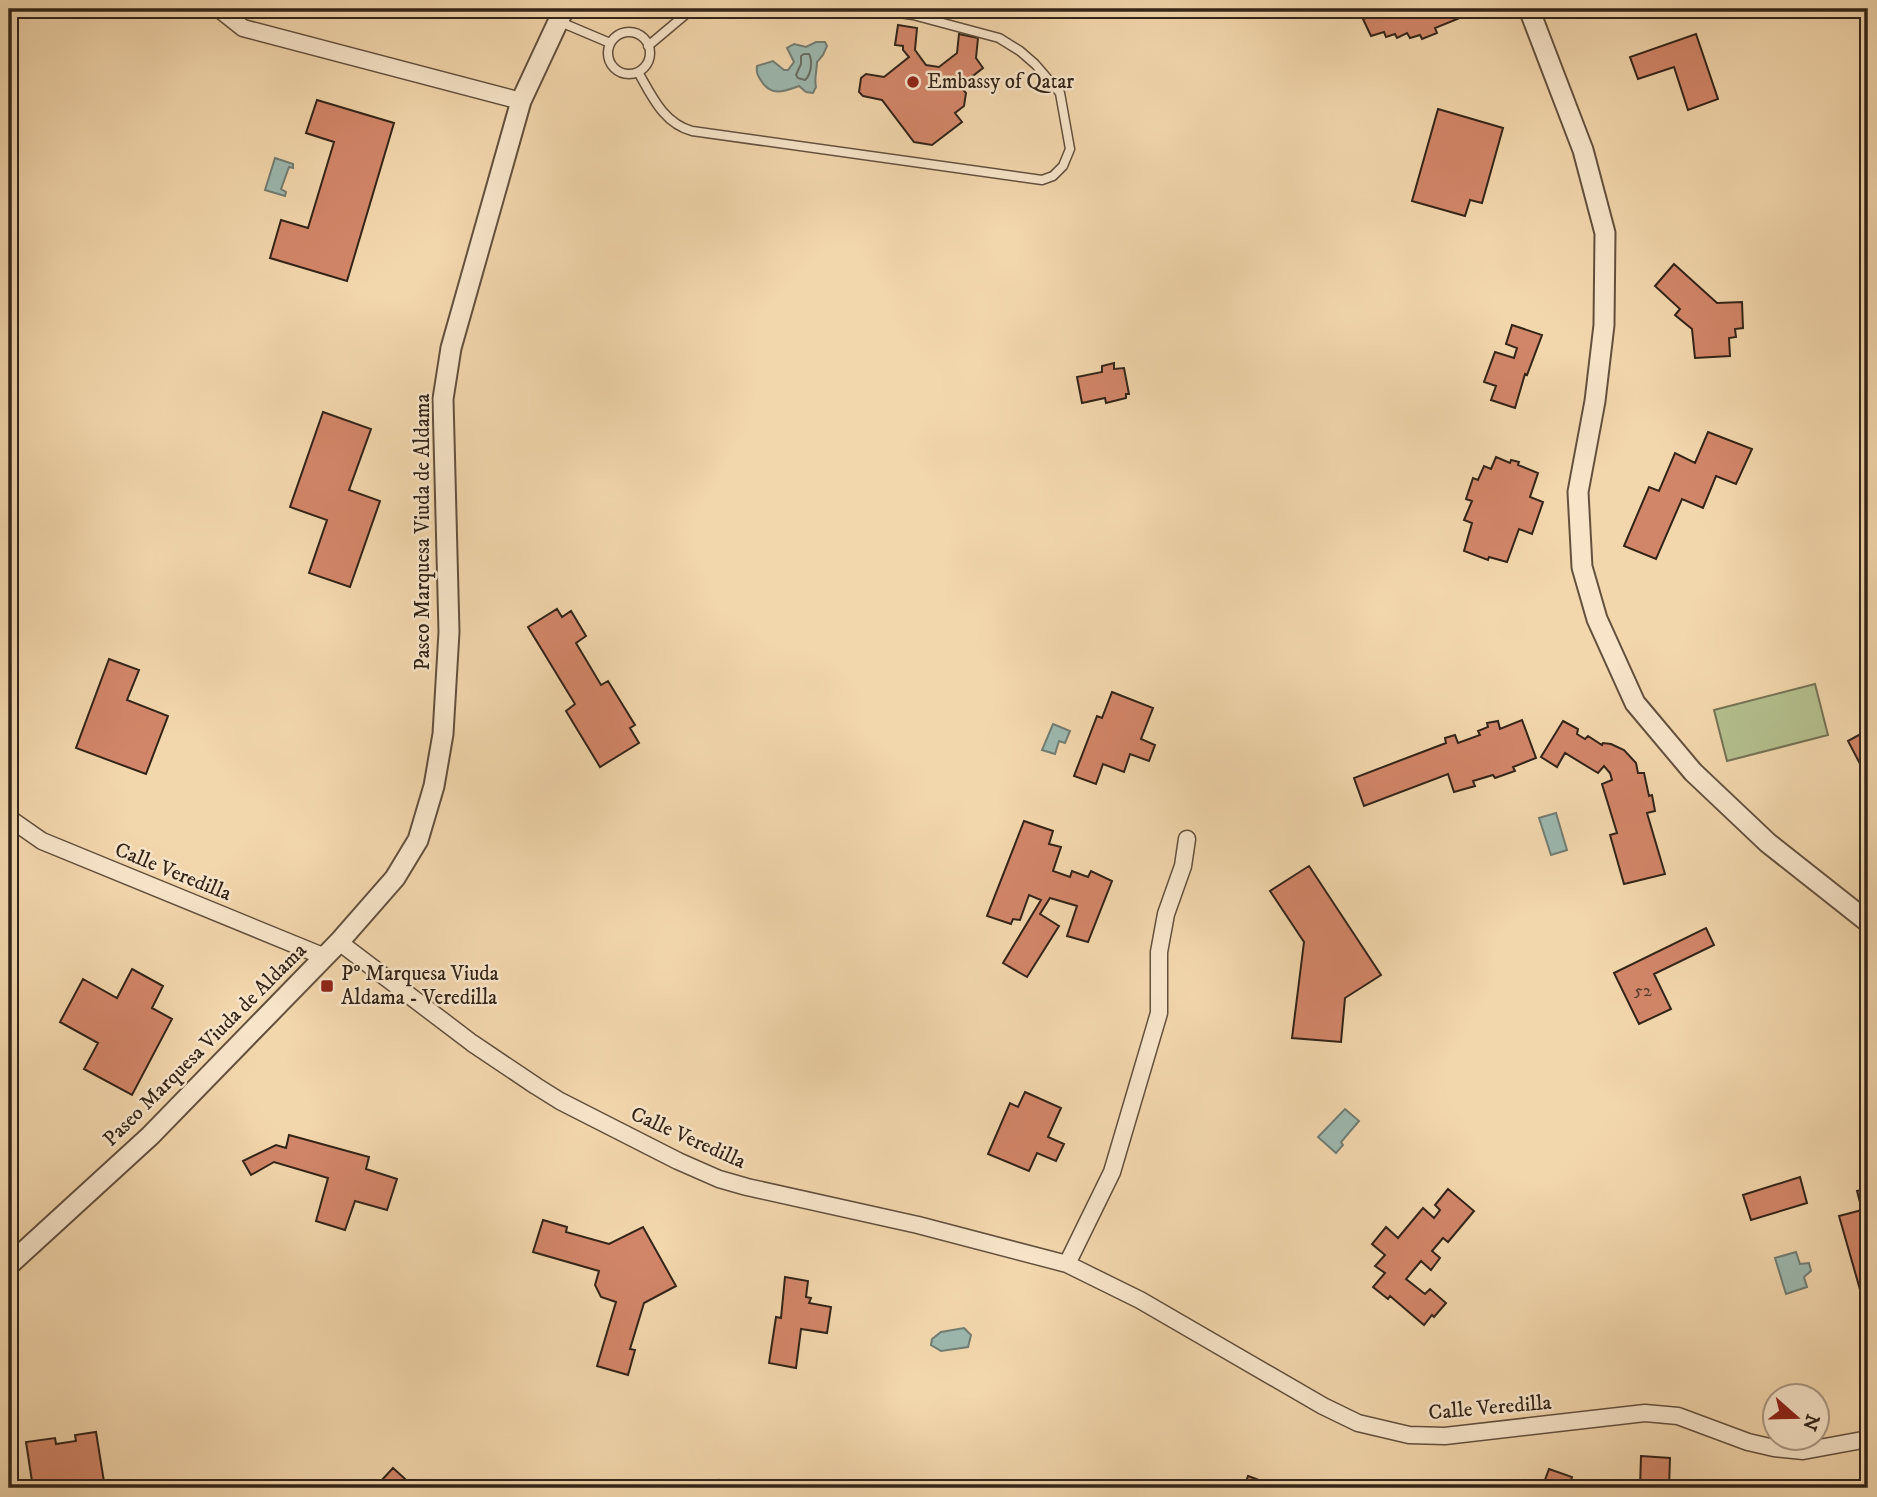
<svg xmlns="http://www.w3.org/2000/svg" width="1877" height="1497" font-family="'IM FELL DW Pica',serif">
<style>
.grass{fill:#b4bf8e;stroke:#747253;stroke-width:2}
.water{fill:#9cb8af;stroke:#727d73;stroke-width:2}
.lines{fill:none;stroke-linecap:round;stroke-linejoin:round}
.shore{stroke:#686e64;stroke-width:2}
.building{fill:#d28669;stroke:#332418;stroke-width:2}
.service-casing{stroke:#63503d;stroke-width:11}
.minor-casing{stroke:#63503d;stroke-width:19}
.tertiary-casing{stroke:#63503d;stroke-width:23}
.service{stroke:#f7e4c9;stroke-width:8}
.minor{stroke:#f7e4c9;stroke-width:16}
.tertiary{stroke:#f7e4c9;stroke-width:19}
.poi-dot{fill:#8f2418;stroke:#f7e4c9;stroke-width:2.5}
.labels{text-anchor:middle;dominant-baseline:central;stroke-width:5;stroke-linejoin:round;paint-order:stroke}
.number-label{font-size:18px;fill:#5b3c2c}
.poi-label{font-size:21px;fill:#332418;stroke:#f7e4c9;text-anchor:start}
.street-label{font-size:21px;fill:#332418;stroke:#f7e4c9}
</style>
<rect width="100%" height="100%" fill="#f2d6ac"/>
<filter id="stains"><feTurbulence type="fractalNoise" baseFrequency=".00286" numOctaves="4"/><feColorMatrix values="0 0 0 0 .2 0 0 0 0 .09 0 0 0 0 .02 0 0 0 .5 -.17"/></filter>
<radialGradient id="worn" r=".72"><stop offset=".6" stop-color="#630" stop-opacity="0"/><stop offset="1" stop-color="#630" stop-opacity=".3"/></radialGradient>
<!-- grass -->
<path class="grass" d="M1815,684L1828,735L1727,761L1714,710Z"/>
<!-- water -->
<path class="water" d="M816,42H825L827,46L823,55L817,62C817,70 814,79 816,87L813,93L806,92L799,86C785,91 772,97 762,82C758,76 756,73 757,66L773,61L784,70H788L794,62L787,48L794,44L806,47Z
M275,158L293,164V168L289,167L281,189L286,192L285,196L265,190Z
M1053,724L1070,731L1065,743L1059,741L1055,754L1042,750Z
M1556,813L1567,850L1551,855L1539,818Z
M1345,1109L1359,1121L1341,1142L1343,1145L1336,1153L1318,1137Z
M1796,1252L1800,1264L1809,1263L1811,1271L1804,1277L1807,1287L1786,1294L1775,1258Z
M964,1328L971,1335L968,1347L941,1351L931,1345L932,1339L941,1332Z"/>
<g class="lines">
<!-- shore -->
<path class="shore" d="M804,54H809C813,61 811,75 805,80L798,78L796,75L801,64V56Z"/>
</g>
<!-- building -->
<path class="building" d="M1366,9H1470L1472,13L1435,28L1437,33L1422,39L1420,35L1410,38L1407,33L1397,38L1395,34L1386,37L1384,32L1371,36L1363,19L1369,17Z
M898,25L917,28L915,50L926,65L939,67L957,53L959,34L978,38L976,58L983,68L960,86L966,93L964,106L955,113L962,122L932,145L914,142L882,100L863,96L859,92L861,78L866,74L884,77L909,57L903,50V46L895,45Z
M1696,34L1718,99L1688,110L1674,67L1638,79L1630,57Z
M317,100L394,123L347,281L270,258L281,220L308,228L334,142L306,133Z
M1438,109L1503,128L1482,203L1470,200L1465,216L1412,201Z
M1674,264L1717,303L1742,302L1743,328L1735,329L1736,337L1729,338L1730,356L1695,358L1692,329L1675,315L1680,309L1655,286Z
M1512,325L1542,335L1527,375L1525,374L1515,408L1491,400L1496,386L1484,382L1495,352L1514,358L1517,348L1506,344Z
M1114,363V369L1124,368L1129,394H1126V398L1106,403L1105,398L1082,403L1077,377L1102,372V366Z
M323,412L371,429L349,490L380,501L350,587L309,573L327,520L290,507Z
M1708,432L1752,449L1736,484L1716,476L1703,508L1682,499L1656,559L1624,546L1649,487L1659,491L1675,453L1695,463Z
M1496,457L1510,463L1511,460L1519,462L1518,465L1538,473L1530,497L1543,502L1532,534L1519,529L1507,562L1489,557L1488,560L1464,551L1472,523L1464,520L1472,501L1466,499L1473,478L1478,480L1484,466L1491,469Z
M557,609L562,617L571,611L586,636L576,643L601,685L608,681L635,725L630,728L639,743L600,767L566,711L575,704L528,627Z
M109,659L139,670L127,700L168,716L146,774L76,748Z
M1112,692L1153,708L1141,739L1155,745L1149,761L1130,754L1124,772L1103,764L1096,784L1074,776L1097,716L1102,718Z
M1522,720L1536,758L1513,767L1515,771L1495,778L1493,775L1473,781L1475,786L1454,792L1448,774L1364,806L1354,778L1446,743L1445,738L1455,735L1458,743L1480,735L1478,731L1488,727L1487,723L1498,721L1500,729Z
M1563,721L1578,729L1577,734L1585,739L1588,736L1602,745L1603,743L1611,744L1624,750L1636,763L1638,773H1644L1649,796L1652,795L1655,811L1647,813L1665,874L1624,884L1610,835L1617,833L1602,784L1612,780L1610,773L1604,766L1598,773L1565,753L1557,767L1541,757Z
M1868,730V779L1848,741Z
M1024,821L1053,831L1049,844L1061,847L1053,871L1070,877L1072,871L1088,877L1091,871L1112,881L1088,942L1067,936L1077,906L1050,898L1040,914L1059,926L1027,977L1003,963L1041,900L1029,895L1020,920L1013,919L1011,924L987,916Z
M1309,866L1381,975L1345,998L1341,1042L1292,1038L1304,942L1270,891Z
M1706,928L1714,945L1654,974L1671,1009L1639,1024L1614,973Z
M132,969L163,986L152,1008L172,1019L132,1095L84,1069L98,1043L60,1022L83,979L117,998Z
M1025,1092L1061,1108L1048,1137L1064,1144L1056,1161L1037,1153L1029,1171L988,1154L1010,1103L1018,1107Z
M289,1135L369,1157L366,1169L397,1179L387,1210L355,1201L345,1230L316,1221L328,1178L274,1162L251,1175L243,1161L276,1145L286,1148Z
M1800,1177L1807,1203L1751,1220L1743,1195Z
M1868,1188V1299L1863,1300L1839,1216L1862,1210L1857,1191Z
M1448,1189L1474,1211L1448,1242L1443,1238L1432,1251L1440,1258L1431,1270L1421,1261L1406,1279L1425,1294L1430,1289L1446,1303L1434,1317L1432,1315L1424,1325L1390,1296L1388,1299L1373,1287L1385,1273L1375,1266L1385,1255L1372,1244L1386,1227L1398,1238L1423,1208L1434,1218L1440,1210L1435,1205Z
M543,1220L567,1227L566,1232L609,1244L643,1227L676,1286L644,1303L630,1349L635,1350L628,1375L597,1366L616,1302L601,1297L595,1285L599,1271L533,1252Z
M785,1277L808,1281L806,1297L811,1298L809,1303L831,1307L827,1333L801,1329L796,1368L769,1363L776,1317L781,1318Z
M96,1432L105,1488H33L26,1442L55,1438L56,1444L76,1441L75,1435Z
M1641,1456L1670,1458L1669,1488H1640Z
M393,1468L415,1488H389L381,1481Z
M1549,1469L1572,1477L1568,1488H1542Z
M1248,1476L1281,1488H1244Z
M719,1480L728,1488H712Z
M1524,1480L1538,1486L1537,1488H1521Z"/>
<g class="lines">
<!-- service casing -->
<g class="service-casing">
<path id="service" d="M558,21L610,43
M608 53a21 21 0 1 1 42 0a21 21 0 1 1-42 0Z
M648,46L692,9
M638,72C652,96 663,123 692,131L1042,180L1053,176L1063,166L1070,149L1060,93L1035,64L1020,51L999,38L913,15L873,9"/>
</g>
<!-- minor casing -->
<g class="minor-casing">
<path id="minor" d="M219,9L243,28L521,101
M9,818L42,841L325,957
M339,942L472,1043L536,1086L560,1101L678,1161L719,1179L747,1187L918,1225L1067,1264L1140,1300L1323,1406L1358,1423L1409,1435L1445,1436L1645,1413L1678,1416L1748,1442L1774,1448L1803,1451L1868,1439
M1067,1264L1112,1172L1159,1013V952L1166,914L1183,866L1187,839"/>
</g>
<!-- tertiary casing -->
<g class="tertiary-casing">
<path id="tertiary" d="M1529,9L1583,150L1605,233L1604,325L1595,401L1578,492L1582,567L1597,619L1635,703L1693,772L1768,843L1868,922
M9,1265L150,1136L339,942L395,878L418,840L434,786L443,734L449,632L443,399L451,348L521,101L564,9"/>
</g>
<!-- service -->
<use href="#service" class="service"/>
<!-- minor -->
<use href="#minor" class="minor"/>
<!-- tertiary -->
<use href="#tertiary" class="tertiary"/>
</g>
<!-- markers -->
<g class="poi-dot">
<circle cx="913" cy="82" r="7"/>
<rect x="320" y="979" width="14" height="14" rx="3.5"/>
</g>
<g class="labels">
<!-- number labels -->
<g class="number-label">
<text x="1643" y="991">52</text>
</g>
<!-- poi labels -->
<g class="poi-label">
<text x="927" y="82">Embassy of Qatar</text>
<text x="341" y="974">Pº Marquesa Viuda<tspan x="341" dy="24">Aldama - Veredilla</tspan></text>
</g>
<!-- street labels -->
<g class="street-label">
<text transform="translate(423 532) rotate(-90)">Paseo Marquesa Viuda de Aldama</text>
<text transform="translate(173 872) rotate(22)">Calle Veredilla</text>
<text transform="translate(205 1045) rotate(-45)">Paseo Marquesa Viuda de Aldama</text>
<text transform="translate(688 1138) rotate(24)">Calle Veredilla</text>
<text transform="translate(1490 1408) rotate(-5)">Calle Veredilla</text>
</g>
</g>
<!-- margin -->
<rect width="1877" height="1497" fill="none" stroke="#f2d6ac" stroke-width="35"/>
<rect x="10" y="10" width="1856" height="1476" fill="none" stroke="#332418" stroke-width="3.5"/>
<rect x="18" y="18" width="1842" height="1462" fill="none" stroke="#332418" stroke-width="2"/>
<!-- north arrow -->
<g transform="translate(1796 1417) rotate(110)"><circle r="33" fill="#f7e4c9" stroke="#a99782" stroke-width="2"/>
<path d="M0-5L12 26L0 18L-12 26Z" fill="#8f2418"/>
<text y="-10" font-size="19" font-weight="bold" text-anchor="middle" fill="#332418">N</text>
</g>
<rect width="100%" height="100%" filter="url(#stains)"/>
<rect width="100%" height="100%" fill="url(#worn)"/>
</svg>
